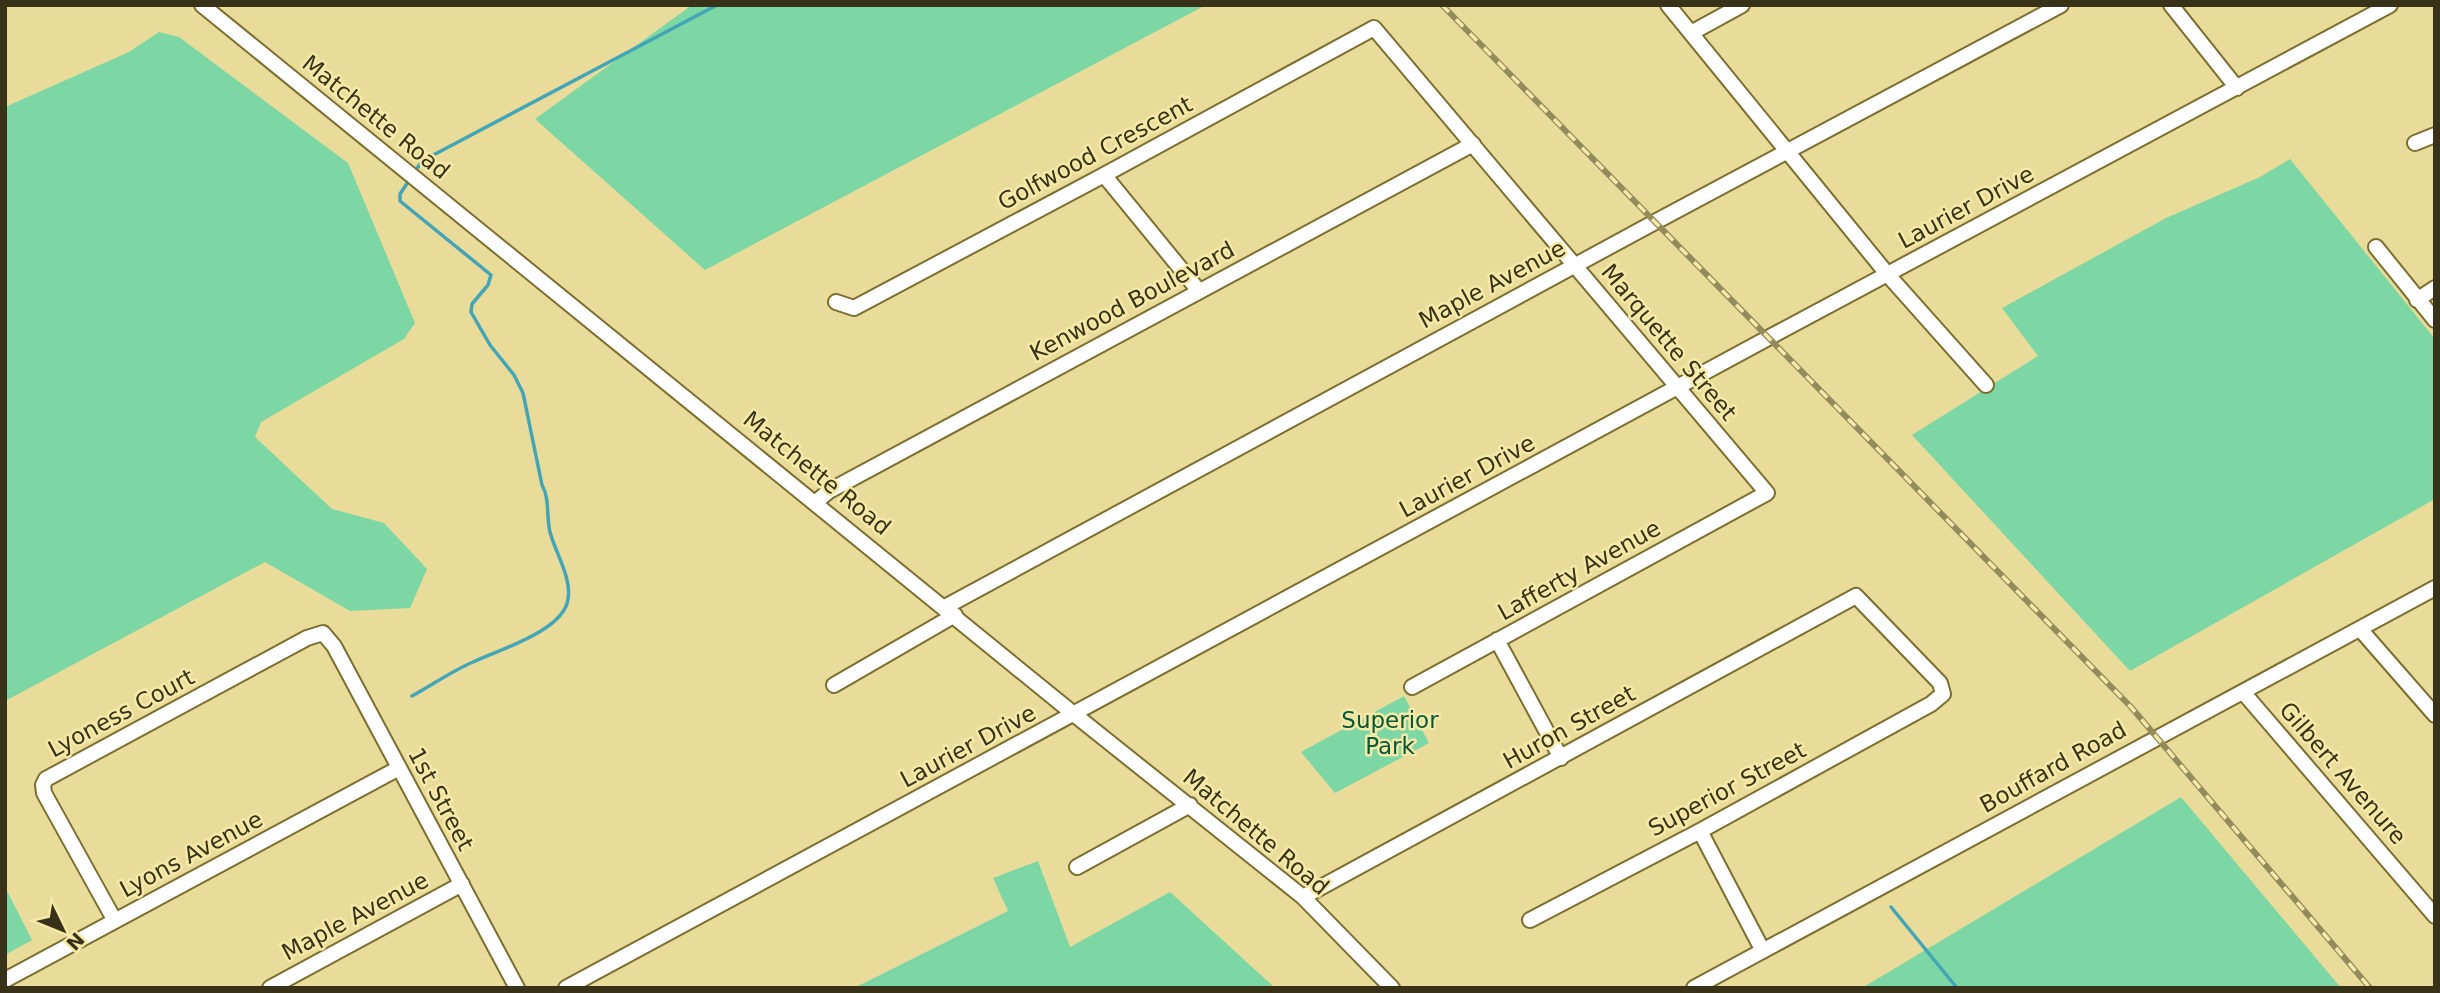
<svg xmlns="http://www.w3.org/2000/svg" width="2440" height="993" font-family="'DejaVu Sans',sans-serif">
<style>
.green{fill:#7cd7a4}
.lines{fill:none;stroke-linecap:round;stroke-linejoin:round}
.stream{stroke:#43a5b6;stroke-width:3.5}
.minor-casing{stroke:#7b6e2f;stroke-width:18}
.minor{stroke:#fff;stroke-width:14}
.rail-casing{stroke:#948b5c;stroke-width:6}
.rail{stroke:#f6e9a7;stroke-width:3.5;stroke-dasharray:10;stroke-linecap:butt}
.labels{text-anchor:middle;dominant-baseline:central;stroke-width:5;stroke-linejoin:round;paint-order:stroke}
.street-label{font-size:23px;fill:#383318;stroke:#f6e9a7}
.park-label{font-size:23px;fill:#045936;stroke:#f6e9a7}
</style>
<rect width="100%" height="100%" fill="#e9dc9a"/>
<!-- green -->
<path class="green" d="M692,5H1206L705,270L535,119Z
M159,32L179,37L348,163L415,323L404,339L261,422L255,437L332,509L384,523L427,569L410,608L350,611L265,562L5,701V107L129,52Z
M2290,159L2435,339V499L2130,671L1912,435L2038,356L2002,308L2166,218L2260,177Z
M1404,696L1429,743L1335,793L1301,752Z
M2181,797L2341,988H1862Z
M1038,861L1070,947L1170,892L1275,988H854L1008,911L993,878Z
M5,887L32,940L5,955Z"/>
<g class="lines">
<!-- stream -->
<path class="stream" d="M414,173L422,161L717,5
M410,179L400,194V201L491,275L488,285L472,304L471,312L490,345L514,375L523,393L542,485C550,499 546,516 550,532C555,552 572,578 568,599C564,631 498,650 473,662C452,671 432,685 412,696
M1891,907L1957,988"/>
<!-- minor casing -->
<g class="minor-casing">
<path id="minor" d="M202,5L1075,715L1303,897L1392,988
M1668,5L1888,275L1986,385
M2171,5L2237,88
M1691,33L1742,5
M2415,143L2435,135
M1104,175L1199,291
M2376,247L2435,320
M2417,300L2435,288
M836,302L854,308L1104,175L1374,28L1767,493L1412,687
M816,502L829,491L1473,144
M945,607L1655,222L2061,5
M2360,629L2435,715
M1497,640L1561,758
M834,685L955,615
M2243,692L2435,916
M1700,831L1763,951
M1077,867L1190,805
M1303,897L1856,596L1940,683L1943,694L1931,704L1700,831L1530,920
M115,921L44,793L43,785L46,779L307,638L323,633L334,646L517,988
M5,980L399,768
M270,988L462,884
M566,988L1768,338L2390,5
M1694,988L2435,588"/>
</g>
<!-- minor -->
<use href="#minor" class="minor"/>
<!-- rail casing -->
<g class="rail-casing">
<path id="rail" d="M1442,5L2131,707L2370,988"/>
</g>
<!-- rail -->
<use href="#rail" class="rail"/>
</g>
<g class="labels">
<!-- street labels -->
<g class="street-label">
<text transform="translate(376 117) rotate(39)">Matchette Road</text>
<text transform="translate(1095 153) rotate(-28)">Golfwood Crescent</text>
<text transform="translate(1966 207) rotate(-28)">Laurier Drive</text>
<text transform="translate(1492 284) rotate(-28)">Maple Avenue</text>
<text transform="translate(1132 301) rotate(-28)">Kenwood Boulevard</text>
<text transform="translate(1669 342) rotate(50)">Marquette Street</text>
<text transform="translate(817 473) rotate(39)">Matchette Road</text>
<text transform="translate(1467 476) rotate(-28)">Laurier Drive</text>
<text transform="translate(1579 570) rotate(-29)">Lafferty Avenue</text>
<text transform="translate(121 713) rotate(-28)">Lyoness Court</text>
<text transform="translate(1569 727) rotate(-29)">Huron Street</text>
<text transform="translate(968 746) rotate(-28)">Laurier Drive</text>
<text transform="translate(2053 767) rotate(-29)">Bouffard Road</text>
<text transform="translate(2343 773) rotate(49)">Gilbert Avenure</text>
<text transform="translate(1727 789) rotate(-28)">Superior Street</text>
<text transform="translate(441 799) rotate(62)">1st Street</text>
<text transform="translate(1256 832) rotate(40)">Matchette Road</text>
<text transform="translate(191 854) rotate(-28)">Lyons Avenue</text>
<text transform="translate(355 916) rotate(-28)">Maple Avenue</text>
</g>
<!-- park labels -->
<g class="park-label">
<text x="1390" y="720">Superior<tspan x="1390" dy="26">Park</tspan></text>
</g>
</g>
<!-- border -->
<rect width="2440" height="993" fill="none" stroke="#383318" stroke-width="14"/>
<!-- north arrow -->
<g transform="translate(63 930) rotate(133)" stroke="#f6e9a7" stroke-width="5" paint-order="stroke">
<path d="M0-5L12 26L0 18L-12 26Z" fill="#383318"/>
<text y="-10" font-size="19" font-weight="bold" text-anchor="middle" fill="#383318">N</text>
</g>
</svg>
